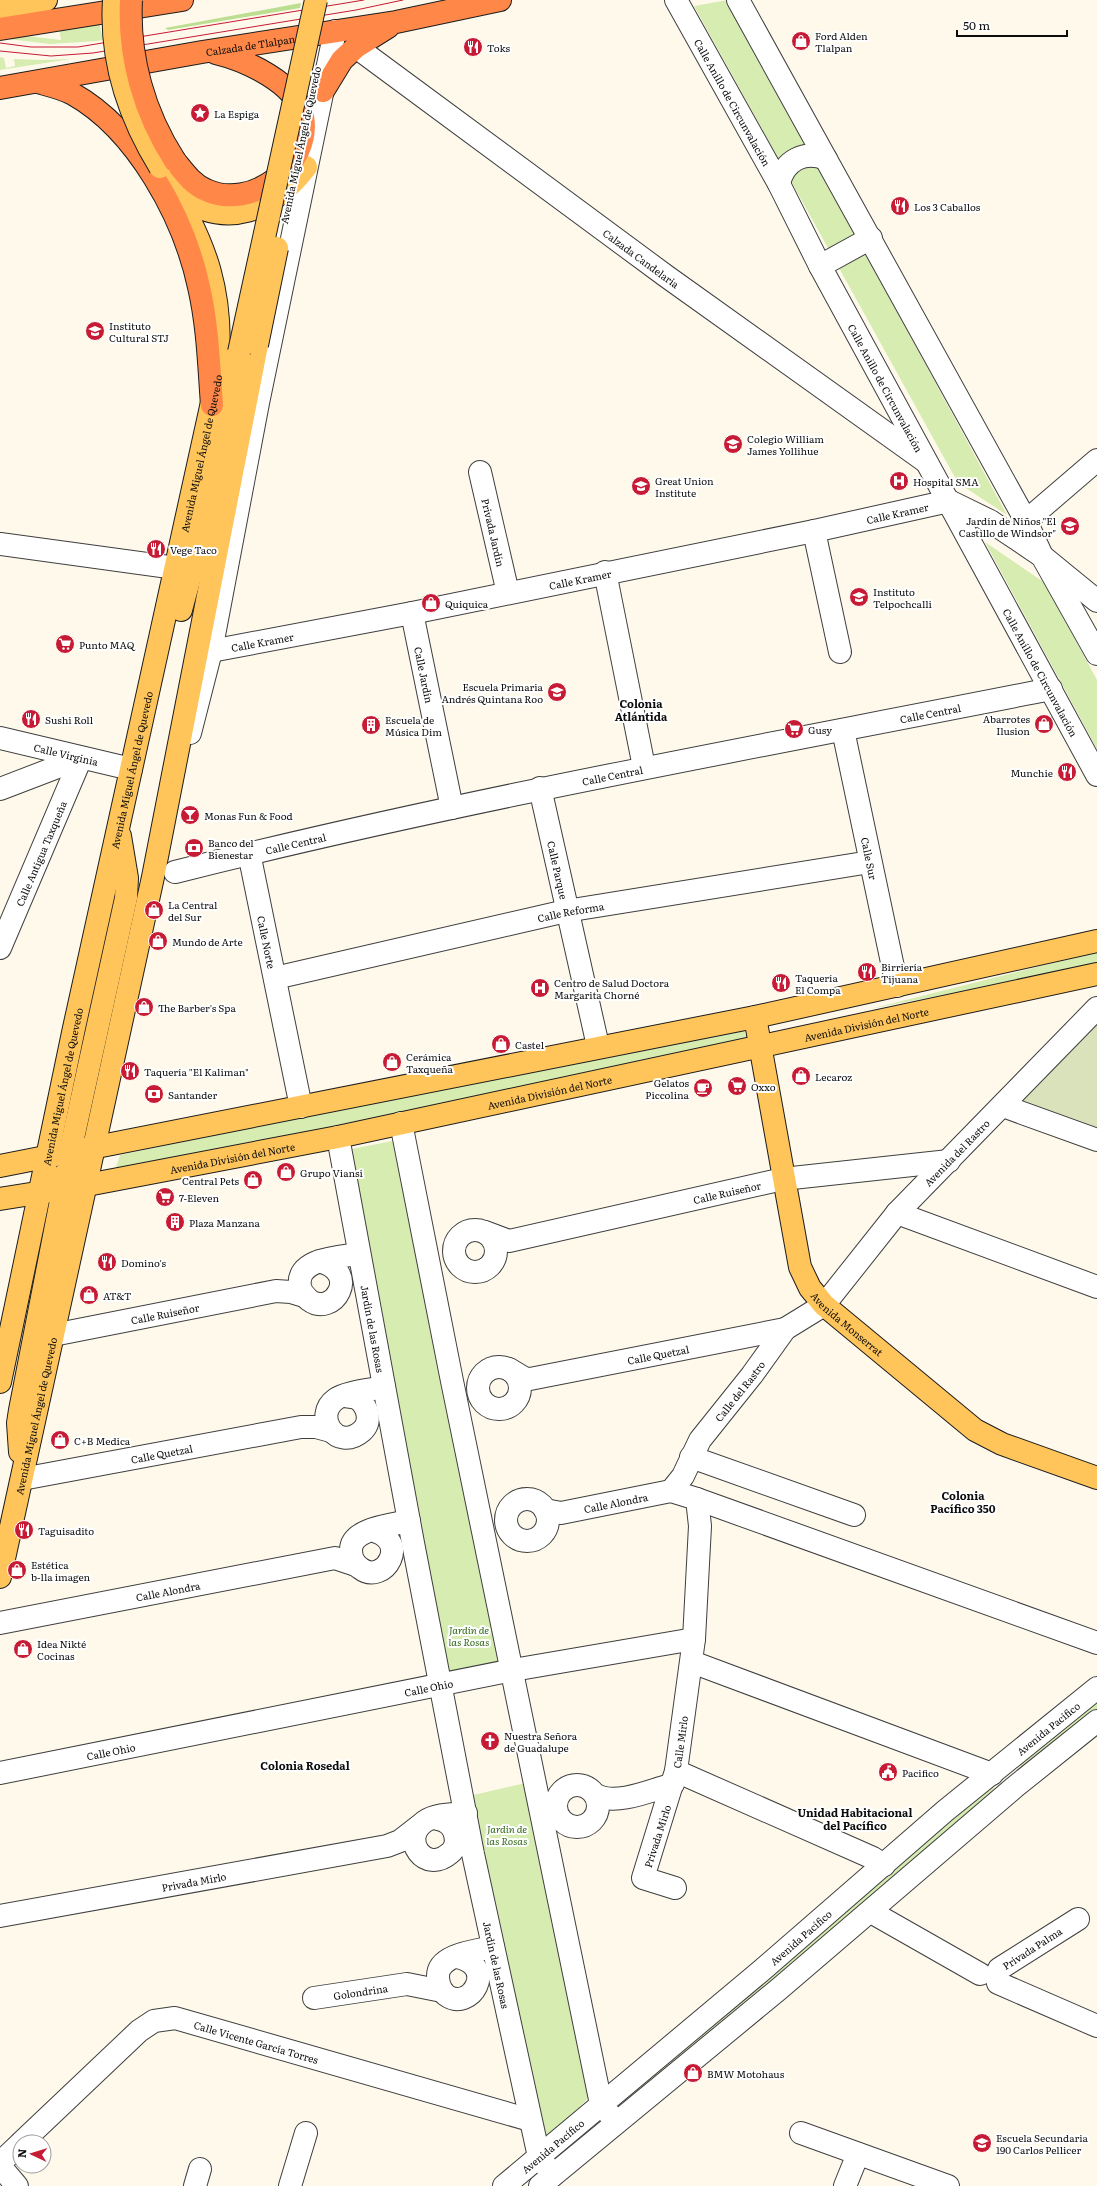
<svg xmlns="http://www.w3.org/2000/svg" width="1097" height="2186" font-family="Literata,serif">
<style>
.green{fill:#d6ecb1}
.forest{fill:#bcde90}
.cemetery{fill:#dae2bb}
.lines{fill:none;stroke-linecap:round;stroke-linejoin:round}
.minor-casing{stroke:#3f3f3f;stroke-width:24}
.major-casing{stroke:#1d1d1d;stroke-width:24}
.highway-casing{stroke:#1d1d1d;stroke-width:24}
.minor{stroke:#fff;stroke-width:22}
.major{stroke:#ffc55b;stroke-width:22}
.highway{stroke:#ff8849;stroke-width:22}
.tram{stroke:#c61a35;stroke-width:1}
.major-bridge-casing{stroke:#1d1d1d;stroke-width:24;stroke-linecap:butt}
.highway-bridge-casing{stroke:#1d1d1d;stroke-width:24;stroke-linecap:butt}
.major-bridge{stroke:#ffc55b;stroke-width:22}
.highway-bridge{stroke:#ff8849;stroke-width:22}
.labels{text-anchor:middle;dominant-baseline:central;stroke-width:4;stroke-linejoin:round;paint-order:stroke}
.poi-label{font-size:10px;fill:#0c0c0c;stroke:#fff;text-anchor:start}
.street-label{font-size:10px;fill:#0c0c0c;stroke:#fff}
.park-label{font-size:10px;font-style:italic;fill:#316818;stroke:#fff}
.neighbourhood-label{font-size:11px;font-weight:bold;fill:#0c0c0c;stroke:#fff}
</style>
<rect width="100%" height="100%" fill="#fff9eb"/>
<!-- green -->
<path class="green" d="M728,0L1007,515L958,483L694,6Z
M99,22L103,40L97,41L50,44L0,38L9,34L61,40L59,28Z
M0,57L4,58L6,68L15,66L14,59L41,60L71,59L0,70Z
M985,542L1045,583L1097,680V749Z
M1097,952V965L870,1009Z
M743,1026L748,1043L114,1173L120,1155Z
M397,1140L509,1663L442,1676L347,1150Z
M1097,1702V1713L1023,1769L1016,1762Z
M1000,1779L982,1805L630,2100L615,2107Z
M530,1782L595,2091L570,2117L541,2141L465,1797Z"/>
<!-- forest -->
<path class="forest" d="M301,3L300,8L168,30L165,28Z"/>
<!-- cemetery -->
<path class="cemetery" d="M1097,1015V1133L1011,1104Z"/>
<g class="lines">
<!-- minor casing -->
<g class="minor-casing">
<g id="minor">
<path id="s1" d="M676,0L779,184L820,266L1097,775"/>
<path d="M738,0L1026,521L1042,556L1097,654"/>
<path id="s2" d="M356,47L666,276L925,461"/>
<path d="M779,184C784,160 805,150 826,159"/>
<path d="M820,266L871,238"/>
<path id="s3" d="M480,472L508,593"/>
<path d="M949,501L990,521L1042,556L1097,601"/>
<path d="M1026,521L1097,460"/>
<path d="M814,531L840,652"/>
<path d="M0,544L176,568"/>
<path d="M605,572L644,767"/>
<path id="s4" d="M412,613L452,808"/>
<path id="s5" d="M211,651L412,613L814,531L949,501"/>
<path id="s6" d="M843,730L897,986"/>
<path d="M190,733L211,651L258,403L335,31"/>
<path id="s7" d="M0,738L131,769"/>
<path id="s8" d="M540,788L598,1046"/>
<path d="M0,789L81,758"/>
<path id="s9" d="M249,853L301,1107"/>
<path id="s10" d="M175,872C464,799 758,747 1051,689"/>
<path id="s11" d="M0,948L81,758"/>
<path id="s12" d="M275,978L566,911L870,862"/>
<path d="M1003,1106L1097,1140"/>
<path d="M401,1123L452,1381L601,2104L616,2122"/>
<path id="s13" d="M338,1137L413,1543L473,1854L539,2157L553,2175"/>
<path d="M897,1213L1097,1287"/>
<circle cx="475" cy="1251" r="21"/>
<path id="s14" d="M485,1232L509,1241L783,1179L949,1161"/>
<path d="M319,1261C362,1272 333,1318 309,1300C305,1296 301,1292 300,1287C295,1258 340,1257 359,1254"/>
<path id="s15" d="M53,1335L276,1291L291,1292L304,1296"/>
<circle cx="499" cy="1388" r="21"/>
<path id="s16" d="M509,1369L524,1378L530,1379L785,1329"/>
<path d="M346,1396C349,1397 355,1397 358,1399C368,1406 372,1422 362,1431C337,1453 312,1416 336,1399C346,1392 371,1390 384,1387"/>
<path d="M691,1457L854,1515"/>
<path id="s17" d="M22,1479L301,1427H316L331,1431"/>
<path id="s18" d="M671,1491L683,1476L700,1440L752,1375L785,1329L824,1305L897,1213L1097,1008"/>
<path d="M697,1499L1097,1643"/>
<circle cx="527" cy="1520" r="21"/>
<path id="s19" d="M545,1510L561,1513L671,1491L697,1499L700,1526L694,1639L676,1771L643,1878L675,1888"/>
<path d="M370,1530C413,1539 384,1587 360,1568C354,1564 351,1558 351,1550C351,1528 393,1525 409,1521"/>
<path id="s20" d="M0,1623L335,1558L356,1565"/>
<path d="M692,1662L992,1774"/>
<path d="M676,1771L873,1858L884,1865"/>
<path id="s21" d="M0,1773L513,1670L694,1639"/>
<circle cx="577" cy="1806" r="21"/>
<path d="M596,1795C616,1806 652,1790 673,1784"/>
<path d="M434,1818C437,1819 443,1820 446,1822C456,1828 460,1845 450,1853C425,1875 400,1839 424,1822C435,1814 453,1814 466,1813"/>
<path d="M871,1912L980,1974"/>
<path id="s22" d="M0,1916L387,1846L400,1841L418,1827"/>
<path d="M1078,1919L999,1969L996,1976L998,1983L1097,2026"/>
<path d="M457,1957C499,1966 470,2013 446,1995C440,1990 438,1984 438,1976C438,1954 476,1951 493,1947"/>
<path id="s23" d="M314,1998L407,1984L442,1991"/>
<path d="M801,2133L948,2186"/>
<path id="s24" d="M22,2142L139,2031L154,2021L175,2018L530,2120"/>
<path d="M0,2163L20,2144"/>
<path d="M0,2166L17,2186"/>
<path d="M195,2186L200,2169"/>
<path d="M290,2186L306,2133"/>
<path id="s25" d="M504,2186L761,1971L945,1811L1097,1688"/>
<path d="M540,2186L779,1989L1016,1786L1097,1721"/>
<path d="M845,2186L858,2154"/>
</g>
</g>
<!-- major casing -->
<g class="major-casing">
<g id="major">
<path d="M0,8L46,0"/>
<path d="M178,196C228,230 272,211 306,167"/>
<path d="M181,610L201,536L239,352"/>
<path id="s26" d="M755,1017L800,1267L810,1288L824,1305L975,1430L1002,1444L1097,1478"/>
<path d="M0,1166L755,1017L1097,941"/>
<path d="M87,1185L74,1170L70,1152L126,898L127,878L120,836"/>
<path id="s27" d="M0,1199L87,1185L338,1137L1097,974"/>
<path id="s28" d="M0,1382L74,1028L216,384C227,295 206,241 160,167"/>
<path d="M20,1452L18,1423L20,1410L64,1185V1175"/>
<path id="s29" d="M0,1577L153,877L257,345"/>
</g>
</g>
<!-- highway casing -->
<g class="highway-casing">
<g id="highway">
<path d="M0,29L182,0"/>
<path d="M41,83C52,86 64,89 73,94C137,130 184,217 199,287C208,326 209,365 212,405"/>
<path id="s30" d="M0,88L202,52L396,22L500,0"/>
<path d="M323,91L342,60L356,47L388,27"/>
<path d="M175,161C184,172 192,184 206,190C251,211 312,166 303,116C297,83 245,60 216,53"/>
</g>
</g>
<!-- minor -->
<use href="#minor" class="minor"/>
<!-- major -->
<use href="#major" class="major"/>
<!-- highway -->
<use href="#highway" class="highway"/>
<!-- tram -->
<path class="tram" d="M0,43L31,47H78L364,0
M0,51L51,56L93,53L356,10L403,0"/>
<!-- major-bridge casing -->
<g class="major-bridge-casing">
<path id="major-bridge" d="M114,0C110,61 128,115 160,167
M257,345L277,248
M239,352L316,0"/>
</g>
<!-- highway-bridge casing -->
<g class="highway-bridge-casing">
<path id="highway-bridge" d="M131,0C128,57 144,113 175,161"/>
</g>
<!-- major-bridge -->
<use href="#major-bridge" class="major-bridge"/>
<!-- highway-bridge -->
<use href="#highway-bridge" class="highway-bridge"/>
</g>
<!-- icons -->
<defs>
<g id="shop-disc" transform="scale(1)"><circle r="9.5" fill="#c61a35" stroke="#fff"/><path d="M-5-2.5h2.3a2.7 3.5 0 0 1 5.4 0H5L5.5 6h-11ZM-1.5-2.5h3a1.5 2.3 0 0 0-3 0Z" fill="#fff"/></g>
<g id="restaurant-disc" transform="scale(1)"><circle r="9.5" fill="#c61a35" stroke="#fff"/><path d="M-5-6h1v4h1v-4h1v4h1v-4h1v5L-1.5 .5V6h-2V.5L-5-1ZM5-6V6H3V1.5H1.5Q1.5-4 5-6Z" fill="#fff"/></g>
<g id="sight-disc" transform="scale(1)"><circle r="9.5" fill="#c61a35" stroke="#fff"/><path d="M0-6L1.8-2.2L6-1.7L2.9 1.2L3.7 5.4L0 3.3L-3.7 5.4L-2.9 1.2L-6-1.7L-1.8-2.2Z" fill="#fff"/></g>
<g id="school-disc" transform="scale(1)"><circle r="9.5" fill="#c61a35" stroke="#fff"/><path d="M0-5L7-2L0 1L-7-2ZM-4 1L0 2.5L4 1V4Q0 6-4 4Z" fill="#fff"/></g>
<g id="hospital-disc" transform="scale(1)"><circle r="9.5" fill="#c61a35" stroke="#fff"/><path d="M-5-5h3v3.5h4V-5h3V5h-3V1.5h-4V5h-3Z" fill="#fff"/></g>
<g id="supermarket-disc" transform="scale(1)"><circle r="9.5" fill="#c61a35" stroke="#fff"/><path d="M-6-5.5h2.5l.6 2H6L4.5 2H-2.5L-4.4-4H-6ZM-1.5 3.2a1.3 1.3 0 1 0 .1 0ZM3 3.2a1.3 1.3 0 1 0 .1 0Z" fill="#fff"/></g>
<g id="building-disc" transform="scale(1)"><circle r="9.5" fill="#c61a35" stroke="#fff"/><path d="M-4-6H4V6H1V3H-1V6H-4ZM-2.5-4.3h1.7v1.8h-1.7ZM.8-4.3h1.7v1.8H.8ZM-2.5-1h1.7V.8h-1.7ZM.8-1h1.7V.8H.8Z" fill="#fff"/></g>
<g id="bar-disc" transform="scale(1)"><circle r="9.5" fill="#c61a35" stroke="#fff"/><path d="M-6-5H6L.8 .8V4.5H3.5V6h-7V4.5H-.8V.8Z" fill="#fff"/></g>
<g id="bank-disc" transform="scale(1)"><circle r="9.5" fill="#c61a35" stroke="#fff"/><path d="M-6-4H6V4H-6ZM0-2.3a2.3 2.3 0 1 0 0 4.6a2.3 2.3 0 1 0 0-4.6Z" fill="#fff"/></g>
<g id="cafe-disc" transform="scale(1)"><circle r="9.5" fill="#c61a35" stroke="#fff"/><path d="M-5.5-4.5H6V0H3Q3 3.5 0 3.5H-2.5Q-5.5 3.5-5.5 0ZM3-3.2v2h1.7v-2ZM-6 4.5H4V6H-6Z" fill="#fff"/></g>
<g id="church-disc" transform="scale(1)"><circle r="9.5" fill="#c61a35" stroke="#fff"/><path d="M-1.2-6h2.4v3.5h3.3v2.4h-3.3V6h-2.4V-.1h-3.3v-2.4h3.3Z" fill="#fff"/></g>
<g id="civic-disc" transform="scale(1)"><circle r="9.5" fill="#c61a35" stroke="#fff"/><path d="M-.6-6.5H3V-4.5H.6V-3L4-1V1h2V6H-6V1h2V-1L-.6-3ZM-1.2 2.5V6h2.4V2.5Z" fill="#fff"/></g>
</defs>
<g fill-rule="evenodd">
<use href="#shop-disc" x="801" y="41"/>
<use href="#restaurant-disc" x="473" y="47"/>
<use href="#sight-disc" x="200" y="113"/>
<use href="#restaurant-disc" x="900" y="206"/>
<use href="#school-disc" x="95" y="331"/>
<use href="#school-disc" x="733" y="444"/>
<use href="#hospital-disc" x="899" y="481"/>
<use href="#school-disc" x="641" y="486"/>
<use href="#school-disc" x="1070" y="526"/>
<use href="#restaurant-disc" x="156" y="549"/>
<use href="#school-disc" x="859" y="597"/>
<use href="#shop-disc" x="431" y="603"/>
<use href="#supermarket-disc" x="65" y="644"/>
<use href="#school-disc" x="557" y="692"/>
<use href="#restaurant-disc" x="31" y="719"/>
<use href="#shop-disc" x="1044" y="724"/>
<use href="#building-disc" x="371" y="725"/>
<use href="#supermarket-disc" x="794" y="729"/>
<use href="#restaurant-disc" x="1067" y="772"/>
<use href="#bar-disc" x="190" y="815"/>
<use href="#bank-disc" x="194" y="848"/>
<use href="#shop-disc" x="154" y="910"/>
<use href="#shop-disc" x="158" y="941"/>
<use href="#restaurant-disc" x="867" y="972"/>
<use href="#restaurant-disc" x="781" y="983"/>
<use href="#hospital-disc" x="540" y="988"/>
<use href="#shop-disc" x="144" y="1007"/>
<use href="#shop-disc" x="501" y="1044"/>
<use href="#shop-disc" x="392" y="1062"/>
<use href="#restaurant-disc" x="130" y="1071"/>
<use href="#shop-disc" x="801" y="1076"/>
<use href="#supermarket-disc" x="737" y="1086"/>
<use href="#cafe-disc" x="703" y="1088"/>
<use href="#bank-disc" x="154" y="1094"/>
<use href="#shop-disc" x="286" y="1172"/>
<use href="#shop-disc" x="253" y="1180"/>
<use href="#supermarket-disc" x="165" y="1197"/>
<use href="#building-disc" x="175" y="1222"/>
<use href="#restaurant-disc" x="107" y="1262"/>
<use href="#shop-disc" x="89" y="1295"/>
<use href="#shop-disc" x="60" y="1440"/>
<use href="#restaurant-disc" x="24" y="1530"/>
<use href="#shop-disc" x="17" y="1570"/>
<use href="#shop-disc" x="23" y="1649"/>
<use href="#church-disc" x="490" y="1741"/>
<use href="#civic-disc" x="888" y="1772"/>
<use href="#shop-disc" x="693" y="2073"/>
<use href="#school-disc" x="982" y="2143"/>
</g>
<g class="labels">
<!-- poi labels -->
<g class="poi-label">
<text x="815" y="35">Ford Alden<tspan x="815" dy="12">Tlalpan</tspan></text>
<text x="487" y="47">Toks</text>
<text x="214" y="113">La Espiga</text>
<text x="914" y="206">Los 3 Caballos</text>
<text x="109" y="325">Instituto<tspan x="109" dy="12">Cultural STJ</tspan></text>
<text x="747" y="438">Colegio William<tspan x="747" dy="12">James Yollihue</tspan></text>
<text x="655" y="480">Great Union<tspan x="655" dy="12">Institute</tspan></text>
<text x="913" y="481">Hospital SMA</text>
<text x="1056" y="520" text-anchor="end">Jardín de Niños "El<tspan x="1056" dy="12">Castillo de Windsor"</tspan></text>
<text x="170" y="549">Vege Taco</text>
<text x="873" y="591">Instituto<tspan x="873" dy="12">Telpochcalli</tspan></text>
<text x="445" y="603">Quiquica</text>
<text x="79" y="644">Punto MAQ</text>
<text x="543" y="686" text-anchor="end">Escuela Primaria<tspan x="543" dy="12">Andrés Quintana Roo</tspan></text>
<text x="1030" y="718" text-anchor="end">Abarrotes<tspan x="1030" dy="12">Ilusion</tspan></text>
<text x="45" y="719">Sushi Roll</text>
<text x="385" y="719">Escuela de<tspan x="385" dy="12">Música Dim</tspan></text>
<text x="808" y="729">Gusy</text>
<text x="1053" y="772" text-anchor="end">Munchie</text>
<text x="204" y="815">Monas Fun &amp; Food</text>
<text x="208" y="842">Banco del<tspan x="208" dy="12">Bienestar</tspan></text>
<text x="168" y="904">La Central<tspan x="168" dy="12">del Sur</tspan></text>
<text x="172" y="941">Mundo de Arte</text>
<text x="881" y="966">Birriería<tspan x="881" dy="12">Tijuana</tspan></text>
<text x="795" y="977">Taquería<tspan x="795" dy="12">El Compa</tspan></text>
<text x="554" y="982">Centro de Salud Doctora<tspan x="554" dy="12">Margarita Chorné</tspan></text>
<text x="158" y="1007">The Barber's Spa</text>
<text x="515" y="1044">Castel</text>
<text x="406" y="1056">Cerámica<tspan x="406" dy="12">Taxqueña</tspan></text>
<text x="144" y="1071">Taquería "El Kaliman"</text>
<text x="815" y="1076">Lecaroz</text>
<text x="689" y="1082" text-anchor="end">Gelatos<tspan x="689" dy="12">Piccolina</tspan></text>
<text x="751" y="1086">Oxxo</text>
<text x="168" y="1094">Santander</text>
<text x="300" y="1172">Grupo Viansi</text>
<text x="239" y="1180" text-anchor="end">Central Pets</text>
<text x="179" y="1197">7-Eleven</text>
<text x="189" y="1222">Plaza Manzana</text>
<text x="121" y="1262">Domino's</text>
<text x="103" y="1295">AT&amp;T</text>
<text x="74" y="1440">C+B Medica</text>
<text x="38" y="1530">Taguisadito</text>
<text x="31" y="1564">Estética<tspan x="31" dy="12">b-lla imagen</tspan></text>
<text x="37" y="1643">Idea Nikté<tspan x="37" dy="12">Cocinas</tspan></text>
<text x="504" y="1735">Nuestra Señora<tspan x="504" dy="12">de Guadalupe</tspan></text>
<text x="902" y="1772">Pacifico</text>
<text x="707" y="2073">BMW Motohaus</text>
<text x="996" y="2137">Escuela Secundaria<tspan x="996" dy="12">190 Carlos Pellicer</tspan></text>
</g>
<!-- street labels -->
<g class="street-label">
<text stroke="none"><textPath href="#s30" startOffset="254">Calzada de Tlalpan</textPath></text>
<text stroke="none"><textPath href="#s1" startOffset="117">Calle Anillo de Circunvalación</textPath></text>
<text transform="translate(300 145) rotate(-78)">Avenida Miguel Ángel de Quevedo</text>
<text stroke="none"><textPath href="#s2" startOffset="355">Calzada Candelaria</textPath></text>
<text stroke="none"><textPath href="#s1" startOffset="441">Calle Anillo de Circunvalación</textPath></text>
<text stroke="none"><textPath href="#s28" startOffset="950">Avenida Miguel Ángel de Quevedo</textPath></text>
<text stroke="none"><textPath href="#s5" startOffset="700">Calle Kramer</textPath></text>
<text stroke="none"><textPath href="#s3" startOffset="62">Privada Jardín</textPath></text>
<text stroke="none"><textPath href="#s5" startOffset="376">Calle Kramer</textPath></text>
<text stroke="none"><textPath href="#s5" startOffset="52">Calle Kramer</textPath></text>
<text stroke="none"><textPath href="#s1" startOffset="765">Calle Anillo de Circunvalación</textPath></text>
<text stroke="none"><textPath href="#s4" startOffset="63">Calle Jardín</textPath></text>
<text stroke="none"><textPath href="#s10" startOffset="772">Calle Central</textPath></text>
<text stroke="none"><textPath href="#s7" startOffset="68">Calle Virginia</textPath></text>
<text stroke="none"><textPath href="#s28" startOffset="626">Avenida Miguel Ángel de Quevedo</textPath></text>
<text stroke="none"><textPath href="#s10" startOffset="448">Calle Central</textPath></text>
<text stroke="none"><textPath href="#s10" startOffset="124">Calle Central</textPath></text>
<text stroke="none"><textPath href="#s11" startOffset="103">Calle Antigua Taxqueña</textPath></text>
<text stroke="none"><textPath href="#s6" startOffset="131">Calle Sur</textPath></text>
<text stroke="none"><textPath href="#s8" startOffset="84">Calle Parque</textPath></text>
<text stroke="none"><textPath href="#s12" startOffset="303">Calle Reforma</textPath></text>
<text stroke="none"><textPath href="#s9" startOffset="91">Calle Norte</textPath></text>
<text stroke="none"><textPath href="#s27" startOffset="884">Avenida División del Norte</textPath></text>
<text stroke="none"><textPath href="#s28" startOffset="302">Avenida Miguel Ángel de Quevedo</textPath></text>
<text stroke="none"><textPath href="#s27" startOffset="560">Avenida División del Norte</textPath></text>
<text stroke="none"><textPath href="#s18" startOffset="447">Avenida del Rastro</textPath></text>
<text stroke="none"><textPath href="#s27" startOffset="236">Avenida División del Norte</textPath></text>
<text stroke="none"><textPath href="#s14" startOffset="249">Calle Ruiseñor</textPath></text>
<text stroke="none"><textPath href="#s15" startOffset="114">Calle Ruiseñor</textPath></text>
<text stroke="none"><textPath href="#s26" startOffset="329">Avenida Monserrat</textPath></text>
<text stroke="none"><textPath href="#s13" startOffset="195">Jardín de las Rosas</textPath></text>
<text stroke="none"><textPath href="#s16" startOffset="154">Calle Quetzal</textPath></text>
<text stroke="none"><textPath href="#s18" startOffset="122">Calle del Rastro</textPath></text>
<text stroke="none"><textPath href="#s29" startOffset="165">Avenida Miguel Ángel de Quevedo</textPath></text>
<text stroke="none"><textPath href="#s17" startOffset="142">Calle Quetzal</textPath></text>
<text stroke="none"><textPath href="#s19" startOffset="72">Calle Alondra</textPath></text>
<text stroke="none"><textPath href="#s20" startOffset="171">Calle Alondra</textPath></text>
<text stroke="none"><textPath href="#s21" startOffset="437">Calle Ohio</textPath></text>
<text stroke="none"><textPath href="#s25" startOffset="711">Avenida Pacífico</textPath></text>
<text transform="translate(680 1742) rotate(-82)">Calle Mirlo</text>
<text stroke="none"><textPath href="#s21" startOffset="113">Calle Ohio</textPath></text>
<text transform="translate(657 1836) rotate(-72)">Privada Mirlo</text>
<text stroke="none"><textPath href="#s22" startOffset="197">Privada Mirlo</textPath></text>
<text stroke="none"><textPath href="#s25" startOffset="387">Avenida Pacífico</textPath></text>
<text transform="translate(1032 1948) rotate(-33)">Privada Palma</text>
<text stroke="none"><textPath href="#s13" startOffset="843">Jardín de las Rosas</textPath></text>
<text stroke="none"><textPath href="#s23" startOffset="47">Golondrina</textPath></text>
<text stroke="none"><textPath href="#s24" startOffset="285">Calle Vicente García Torres</textPath></text>
<text stroke="none"><textPath href="#s25" startOffset="63">Avenida Pacífico</textPath></text>
</g>
<!-- park labels -->
<g class="park-label">
<text x="469" y="1629">Jardín de<tspan x="469" dy="12">las Rosas</tspan></text>
<text x="507" y="1828">Jardin de<tspan x="507" dy="12">las Rosas</tspan></text>
</g>
<!-- neighbourhood labels -->
<g class="neighbourhood-label">
<text x="641" y="703">Colonia<tspan x="641" dy="13">Atlántida</tspan></text>
<text x="963" y="1495">Colonia<tspan x="963" dy="13">Pacífico 350</tspan></text>
<text x="305" y="1765">Colonia Rosedal</text>
<text x="855" y="1812">Unidad Habitacional<tspan x="855" dy="13">del Pacífico</tspan></text>
</g>
</g>
<!-- north arrow -->
<g transform="translate(32 2154) rotate(274)"><circle r="19" fill="#ffffff" stroke="#9e9e9e"/>
<path d="M0-3L7 15L0 10L-7 15Z" fill="#c61a35"/>
<text y="-6" font-size="11" font-weight="bold" text-anchor="middle" fill="#0c0c0c">N</text>
</g>
<!-- scale -->
<path d="M957 30v6h110v-6" fill="none" stroke="#0c0c0c" stroke-width="2"/>
<text x="963" y="30" font-size="12" fill="#0c0c0c" stroke="#ffffff" stroke-width="3" paint-order="stroke">50 m</text>
</svg>
